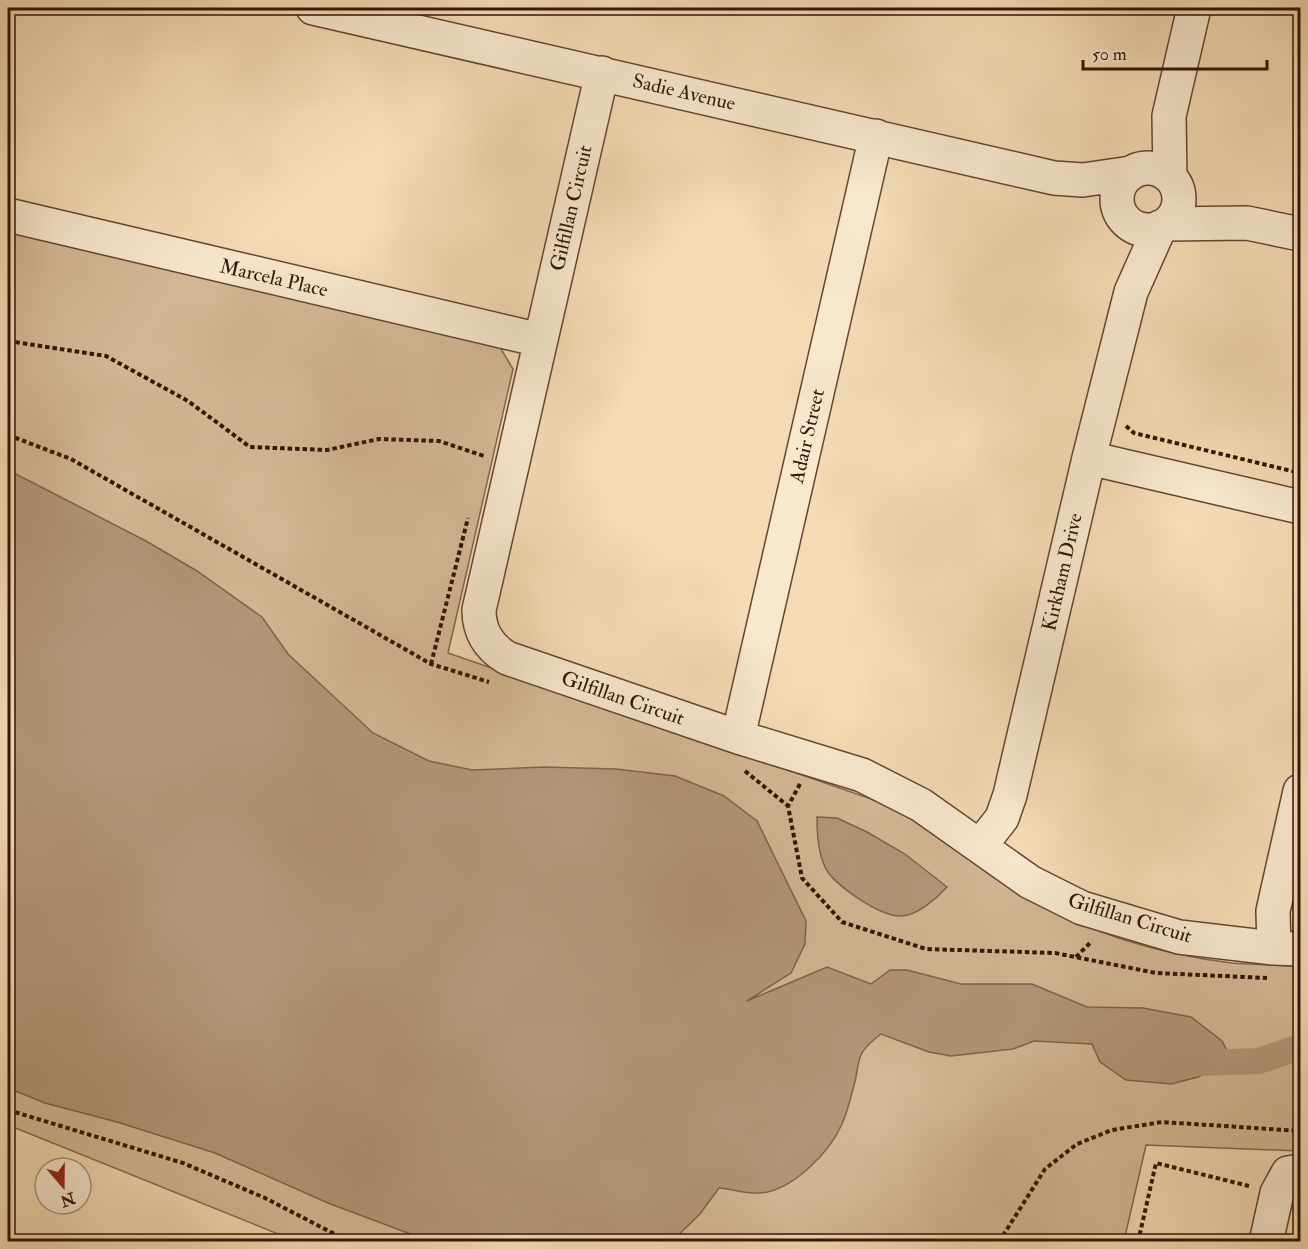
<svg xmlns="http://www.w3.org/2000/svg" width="1308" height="1249" font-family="'IM FELL Double Pica',serif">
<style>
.green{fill:#d4b996;stroke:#84664e;stroke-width:1.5}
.water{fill:#b39779;stroke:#81624b;stroke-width:1.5}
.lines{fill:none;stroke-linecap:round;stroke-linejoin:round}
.canal{stroke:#b39779;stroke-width:26}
.minor-casing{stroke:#654532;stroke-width:36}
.path{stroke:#351306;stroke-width:4;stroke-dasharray:4.5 3;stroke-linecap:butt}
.minor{stroke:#f8e8ce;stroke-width:33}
.labels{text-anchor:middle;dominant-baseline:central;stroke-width:4.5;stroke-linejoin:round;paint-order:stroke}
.street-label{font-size:20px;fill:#351306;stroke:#f8e8ce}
</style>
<rect width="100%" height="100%" fill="#f4dbb4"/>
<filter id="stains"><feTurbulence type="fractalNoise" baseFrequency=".00333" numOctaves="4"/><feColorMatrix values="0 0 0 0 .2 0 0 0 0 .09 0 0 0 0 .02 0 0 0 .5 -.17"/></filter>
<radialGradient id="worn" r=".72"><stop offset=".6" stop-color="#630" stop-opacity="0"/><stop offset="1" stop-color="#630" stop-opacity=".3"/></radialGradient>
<!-- green -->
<path class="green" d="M8,230L497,342L513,369L448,653L880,802C898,810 915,820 932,831C955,847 977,867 1001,882C1071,927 1150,953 1232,963C1255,965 1278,965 1300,966V1151L1146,1145L1124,1241L298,1242L8,1125Z"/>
<!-- water -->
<path class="water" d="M8,470L146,541L197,571L262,617L288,654L373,733L429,761L472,770L544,767L616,769L675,776L724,796L757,821L806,921L805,944L791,973L747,1001L827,967L871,984L890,970H907L961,984H1032L1087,1007L1143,1008L1191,1017L1222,1041L1233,1062L1198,1077L1171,1084L1126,1080L1100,1062L1092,1044L1034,1041L1013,1049L951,1056L929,1052L881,1034C852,1056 862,1059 853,1089C850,1101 847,1113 842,1124C830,1152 792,1191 760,1193C747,1194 732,1189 719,1188L700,1214L671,1242H593L579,1238L563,1242L429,1241L328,1203L215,1153L117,1122L45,1103L8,1088Z
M817,817L837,818L867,832L905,854L947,887C937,898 917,916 901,916C881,917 833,885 825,867C818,853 817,833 817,817Z"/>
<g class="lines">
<!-- canal -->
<path class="canal" d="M1199,1063L1259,1061L1300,1047"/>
<!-- minor casing -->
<g class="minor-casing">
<path id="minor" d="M313,8L1054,178L1083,180L1131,173
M602,73L479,610C479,632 489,647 507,658L738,737L862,775L921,805L1030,882L1082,908L1179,937L1274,948L1300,949
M1117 199a31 31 0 1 1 62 0a31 31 0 1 1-62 0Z
M1170,177L1169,116L1194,8
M8,215L540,340
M1166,224L1247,223L1300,234
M1089,458L1300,507
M738,737L876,136
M980,846L1002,818L1010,795L1089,458L1131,292L1160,227
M1274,948L1273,911L1300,791
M1266,1242L1277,1193L1288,1173L1300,1171"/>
</g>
<!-- path -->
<path class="path" d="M8,341L106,356L188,401L250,447L327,450L379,439L439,441L484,456
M1126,426L1134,433L1300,473
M8,435L71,459L431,664L489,682
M431,664L468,518
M745,771L788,806
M800,784L788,806L802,878L842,922L926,949L1055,953L1156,973L1267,978
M1076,957L1092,941
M8,1110L183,1163L265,1198L350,1242
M999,1242L1045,1169L1077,1144L1112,1130L1162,1122L1300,1131
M1138,1242L1156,1163L1249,1186"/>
<!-- minor -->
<use href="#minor" class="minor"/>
</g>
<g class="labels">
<!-- street labels -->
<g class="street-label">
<text transform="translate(684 92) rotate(13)">Sadie Avenue</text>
<text transform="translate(571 208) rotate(-77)">Gilfillan Circuit</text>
<text transform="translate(274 278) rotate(13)">Marcela Place</text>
<text transform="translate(807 436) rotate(-77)">Adair Street</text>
<text transform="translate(1062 572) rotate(-77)">Kirkham Drive</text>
<text transform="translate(623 698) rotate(19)">Gilfillan Circuit</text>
<text transform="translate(1130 918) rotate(17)">Gilfillan Circuit</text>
</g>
</g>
<!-- margin -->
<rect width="1308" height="1249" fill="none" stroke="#f4dbb4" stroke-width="30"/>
<rect x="9" y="9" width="1290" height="1231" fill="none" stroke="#351306" stroke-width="3"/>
<rect x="15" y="15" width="1278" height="1219" fill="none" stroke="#351306" stroke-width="1.5"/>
<!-- north arrow -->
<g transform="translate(63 1186) rotate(160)"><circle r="28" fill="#f8e8ce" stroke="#aa937e" stroke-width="1.5"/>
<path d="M0-4.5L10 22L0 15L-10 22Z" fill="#8f2418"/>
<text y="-9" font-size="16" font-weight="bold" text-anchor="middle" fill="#351306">N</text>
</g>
<!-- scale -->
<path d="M1083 60v9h184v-9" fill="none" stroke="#351306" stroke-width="3"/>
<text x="1092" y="60" font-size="18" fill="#351306" stroke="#f8e8ce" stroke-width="4.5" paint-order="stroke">50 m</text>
<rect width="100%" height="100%" filter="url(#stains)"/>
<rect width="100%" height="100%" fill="url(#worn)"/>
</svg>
